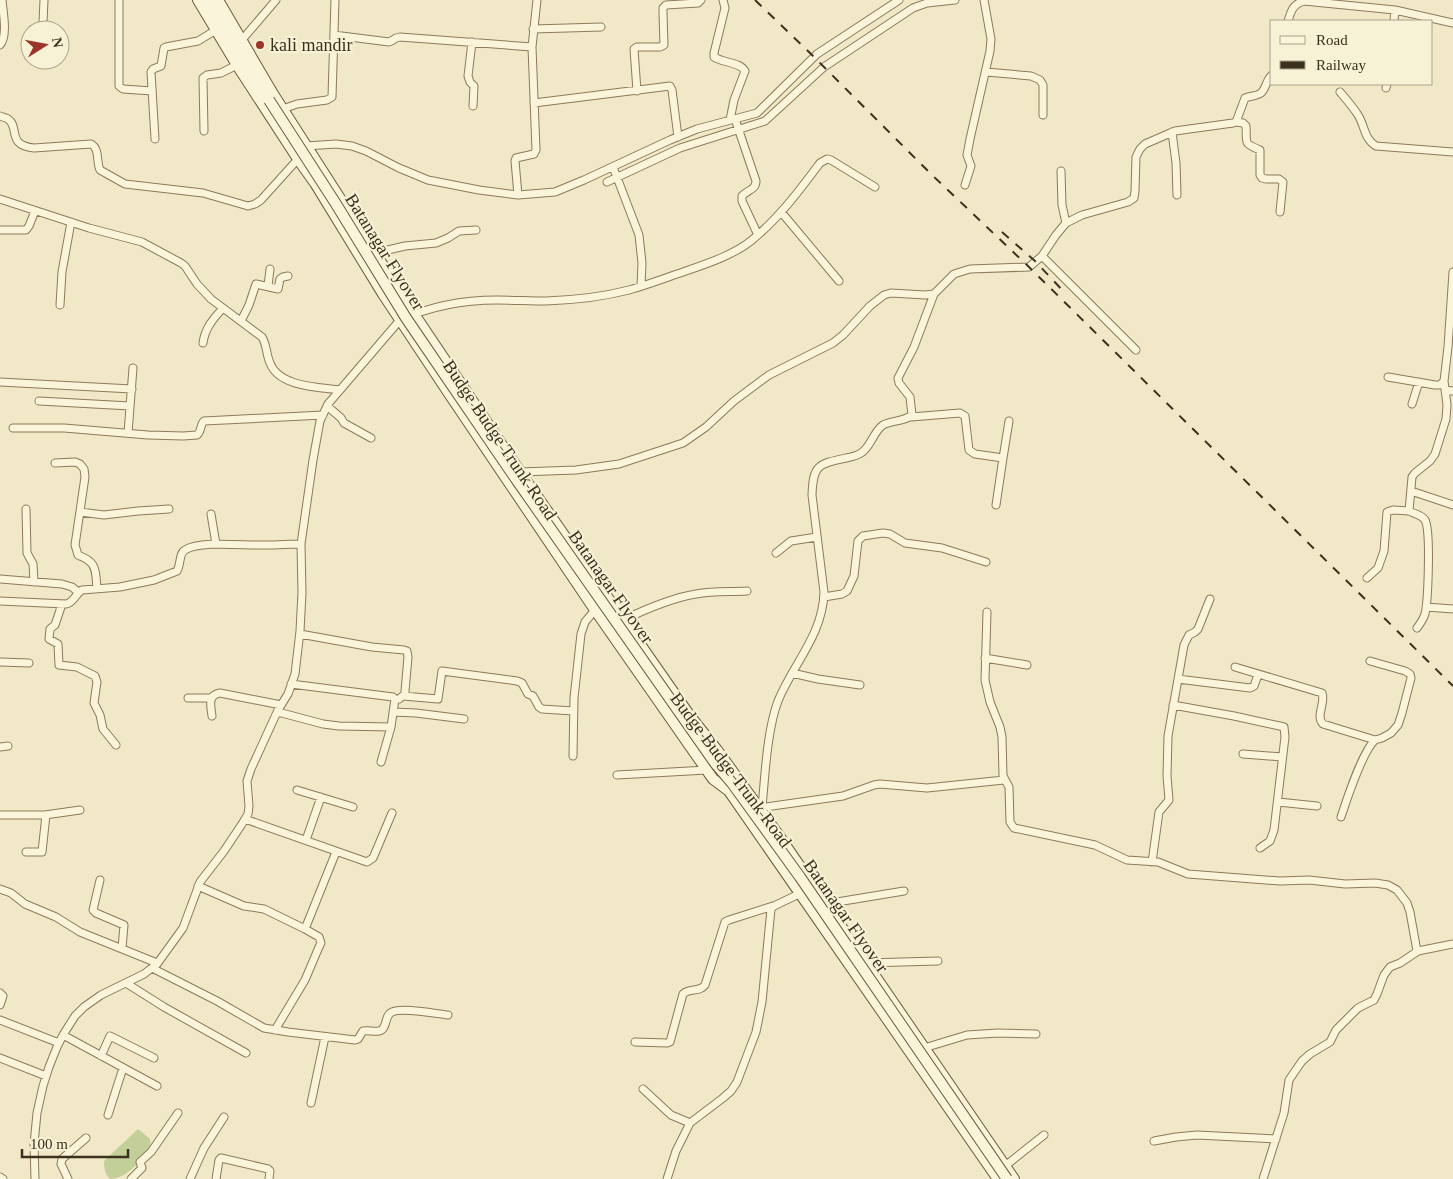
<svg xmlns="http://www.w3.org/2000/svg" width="1453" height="1179" font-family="'Times New Roman',serif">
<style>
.green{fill:#c3cf99}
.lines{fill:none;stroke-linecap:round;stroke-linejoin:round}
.street-casing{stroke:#8c7a5b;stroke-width:9}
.secondary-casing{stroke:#6e5b3e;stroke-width:12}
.street{stroke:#faf4da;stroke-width:7}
.secondary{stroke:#faf4da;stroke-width:10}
.rail{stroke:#3c301f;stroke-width:2;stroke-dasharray:9 9;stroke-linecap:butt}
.secondary-bridge-casing{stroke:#6e5b3e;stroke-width:12;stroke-linecap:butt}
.secondary-bridge{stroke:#faf4da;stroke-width:10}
.poi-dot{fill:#9d3429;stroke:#f7f1d6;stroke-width:2}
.labels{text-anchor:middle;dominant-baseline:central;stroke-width:4.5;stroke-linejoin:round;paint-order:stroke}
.poi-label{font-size:18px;fill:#3c301f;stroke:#f7f1d6;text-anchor:start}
.street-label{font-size:18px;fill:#3c301f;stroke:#f7f1d6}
</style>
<rect width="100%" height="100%" fill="#f0e8c6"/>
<!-- green -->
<path class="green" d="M138,1129L150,1139L151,1150C140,1161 126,1179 110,1179C105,1174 104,1168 104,1161Z"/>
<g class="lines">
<!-- street casing -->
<g class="street-casing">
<path id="street" d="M119,0V86L123,89L152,91
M723,0L725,8L714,53V57C723,63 740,62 745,71L734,100L730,120
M1288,21C1291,11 1293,4 1304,1L1395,10L1453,23
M1394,21L1395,10
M43,22L44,0
M533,29L601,27
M334,35L389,42L393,40L396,38L400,37L532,47
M241,41L276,0
M472,42L468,76L470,82L474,86L473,106
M0,45C8,36 3,12 2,0
M986,72L1031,76L1040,80L1043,85V115
M1386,88L1387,84
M637,91L634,49L637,47H660L664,45L663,13V8L666,5L698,3L701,0
M1340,92C1346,99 1353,107 1358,115C1365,126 1364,139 1376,146L1453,152
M534,103L670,86L672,90L678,137
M283,109L297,104L327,100L332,97L335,0
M0,116C2,117 7,118 8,119C20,127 6,145 34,148L91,144C100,149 96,161 100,170L125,184L203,193L248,206L255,204L261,200L298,159
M735,119L756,181C756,190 747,190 742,196V201L758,235
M1236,122L1243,123L1246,126C1247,144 1243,143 1260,150V175L1262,178L1266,179H1279L1283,182L1280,212
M204,131L203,78L207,75L221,73L237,65
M1172,132L1176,163L1177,195
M155,139L151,72L153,69L161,66L164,48L166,47L198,41L216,30
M306,146L336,144L352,146L366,151L399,168L428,180L479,190L518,195L555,192L584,180L670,140L697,129L757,113L817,54L899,0
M613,167L639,235L642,263L641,286
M1061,171L1062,205L1066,223
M607,182L680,148L765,121L824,67L913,8L927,3L955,0
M965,185L971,166L967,155L970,139L990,51L991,39L984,0
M518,195L515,161L516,158L534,154L536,150L532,47L537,0
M0,199L89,228L142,242L181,263L185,266L197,284L211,299L262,337C267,345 266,354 270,363C279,387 318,387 340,390
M782,213L839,281
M0,230H26L29,226L35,211
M375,253L405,246L436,243L448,238L459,231L476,230
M1042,256L1136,350
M268,286L270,269
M60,305L62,272L71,222
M241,321L249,305L256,284L278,289L280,279L283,277L288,276
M203,343C205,328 213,319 223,308
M1388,377L1435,385H1440L1444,381L1448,347L1453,272
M0,382L132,389
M1445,390L1453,391
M39,401L130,406
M1412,404L1419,382
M327,406L341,418L344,423L371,438
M911,417L960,413L965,416L969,450L975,454L1003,458L996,505
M13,428H64L148,435L183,436L197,435C202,431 200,424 204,421L323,415
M128,433L133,368
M1003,458L1009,421
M55,463L75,462L80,464L84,469L85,477L75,545L78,555C82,557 86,558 89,561C97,566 96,580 97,588
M520,472L576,470L619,464L683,443L706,427L734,401L769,375L833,343L843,335L870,306L884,295L891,293L925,295L934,294L954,274L970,269L1029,267L1042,256L1056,235L1066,223L1082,215L1128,202L1134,198L1135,191L1136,157L1140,149L1145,144L1175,131L1233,123L1236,122L1245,98C1250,96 1257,96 1261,93C1266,89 1266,80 1272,75
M1411,491L1453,505
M26,509L27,553L33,564L34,582
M80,512L104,515L138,511L169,509
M211,514L216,544
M776,553L791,541L817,537
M1367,578L1378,568L1384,551L1387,512L1393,510L1409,511
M0,579L62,584L72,587L78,592
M824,597L842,594L847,591L854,576L858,541L863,536L883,533L890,534L905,543L942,548L986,562
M0,601L66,604C74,603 75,594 82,590L120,587L154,580L177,571C181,564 179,553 185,550C201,540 247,546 266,545C278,545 290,544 301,544
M62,604L55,625L50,629L49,639L58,644L59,665L77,667L95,676L97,682L94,703L100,715L103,729L116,745
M1426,607L1453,609
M987,612L985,680L990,702L1000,727L1002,737L1003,776L1009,787L1010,822L1014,828L1095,845L1127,860L1158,862L1188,874L1280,881L1309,880L1345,884L1375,883L1388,885L1397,890L1407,903L1410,912L1417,951
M623,620C646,609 671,598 696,594C713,591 731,592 747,591
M1417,628C1420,624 1423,620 1425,614C1428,601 1431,531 1425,520C1421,514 1414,514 1409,511L1412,477L1415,473L1430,461L1435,454L1446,419L1447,405L1444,381
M300,634L372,647L404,650L407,651L408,657L405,691V694L399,699
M985,658L1027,665
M0,662L29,663
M1235,667L1322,693C1326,704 1315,715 1323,724L1375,740L1382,738L1391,733L1398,725L1402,713L1411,678L1410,674L1405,671L1370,661
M792,673L818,679L860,685
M1178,679L1250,688L1254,686L1258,675
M291,684L393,697L395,699L391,727L381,762
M403,696L438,699L442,671L517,681L522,683L528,694L533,696L539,707L542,709L573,711
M188,698H211
M1173,705L1234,716L1284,727L1285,737L1274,830L1270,841L1260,848
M278,712L323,724L339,726L391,727
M393,712L416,713L464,719
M212,716C211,707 207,695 220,693L281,705
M0,747L8,746
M1243,754L1282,757
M573,756L574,698L581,634L585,622L595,610
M617,775L707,770
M297,790L353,807
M1278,802L1317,806
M762,807C765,776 767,730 778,701C793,664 823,635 824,592L812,495C813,465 818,464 846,458C851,457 857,456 861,453C871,447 873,432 883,425C892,420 904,422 912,415L910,397L899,383L898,378L914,347L934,294
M758,808L843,796L874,785L880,784L927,788L1004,780
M0,815H45L80,810
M1341,817C1347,799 1362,752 1375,740
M245,819L367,862L373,858L392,813
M306,840L321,797
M26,852H42L46,815
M1152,862L1159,812L1169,800L1167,776L1168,736L1184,645L1189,635L1195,632L1198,629L1210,599
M100,880L93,910L96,913L124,925L122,948
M198,886L244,906L264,909L305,929L319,937L321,943L319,947L305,980L275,1030
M0,889L11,893L25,904L56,917L80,932L157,963
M825,904L904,891
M305,929L336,852
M865,963L938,961
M152,968L217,1001L264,1028L288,1032L355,1040L358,1039L363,1031C368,1030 374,1032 379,1031C388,1029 384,1015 392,1012C403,1007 436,1014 448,1015
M126,983L164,1007L246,1053
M0,993L3,996L0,1005
M0,1020L59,1043
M63,1035L157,1086
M635,1042L667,1043L670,1042L683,994C690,987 699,993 705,985L725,922L729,920L773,906
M924,1048L967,1035L998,1033L1036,1034
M101,1056L110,1036L154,1058
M0,1058L46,1076
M643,1089L671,1115L690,1123
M311,1103L325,1037
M108,1115L123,1068
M1154,1141L1176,1137L1197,1135L1276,1139
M1005,1166L1044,1135
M0,1177L3,1179
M35,1179L34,1144L37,1113L43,1086L49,1067L57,1047L63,1035L75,1016L84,1007L101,995L144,974L157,964L183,928L200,882L224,851L242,824L248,814L249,806L247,781L251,769L278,710L288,694L295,674L300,631L302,593L301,544L313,460L320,421L328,404L400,320C431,306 464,300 497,300C513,300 530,301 546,301C574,300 602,297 629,290C647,285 665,278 683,272C706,264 734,255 752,240C779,218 799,191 820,163L827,159L831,160L875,187
M68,1179L61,1164L62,1159L86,1138
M131,1179L142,1168L140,1162L151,1152L178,1113
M190,1179L204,1148L224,1117
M216,1179L219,1160L221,1158L268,1169L270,1171L269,1179
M667,1179L676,1151L690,1123L723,1098L731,1091L737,1082L756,1032L762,1002L771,909L774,906L801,893
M1263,1179L1284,1113L1289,1080L1302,1061L1310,1054L1330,1042L1336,1030L1358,1008L1374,1000L1377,994L1384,975L1390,967L1400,963L1418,951L1453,944"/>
</g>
<!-- secondary casing -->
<g class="secondary-casing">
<path id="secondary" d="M198,0L237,65L300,162L315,183L383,294L448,392L595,610L713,779L729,791L998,1179
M207,0L269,100
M218,0L273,94L414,314L520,472L690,716L717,750L777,833L1014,1179"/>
</g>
<!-- street -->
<use href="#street" class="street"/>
<!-- secondary -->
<use href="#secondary" class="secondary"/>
<!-- rail -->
<path class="rail" d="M755,0L809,52L932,175L1029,267L1453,686
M1002,232L1035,261L1065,293"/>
<!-- secondary-bridge casing -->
<g class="secondary-bridge-casing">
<path id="secondary-bridge" d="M269,100L336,204L406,318L518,482L715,763L732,783L800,877L1007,1179"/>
</g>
<!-- secondary-bridge -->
<use href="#secondary-bridge" class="secondary-bridge"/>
</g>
<!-- markers -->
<circle class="poi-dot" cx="260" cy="45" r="5"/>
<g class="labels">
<!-- poi labels -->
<g class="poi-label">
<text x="270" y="45">kali mandir</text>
</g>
<!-- street labels -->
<g class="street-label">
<text transform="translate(385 252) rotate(58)">Batanagar Flyover</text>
<text transform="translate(500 440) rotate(56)">Budge Budge Trunk Road</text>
<text transform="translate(611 587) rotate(55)">Batanagar Flyover</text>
<text transform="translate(731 770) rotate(53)">Budge Budge Trunk Road</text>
<text transform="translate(846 916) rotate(55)">Batanagar Flyover</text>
</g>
</g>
<!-- legend -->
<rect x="1270" y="20" width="162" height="65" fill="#f7f1d6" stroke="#aca48d"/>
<rect x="1280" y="36" width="25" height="8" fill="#faf4da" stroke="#aca48d"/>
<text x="1316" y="45" font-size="15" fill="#3c301f">Road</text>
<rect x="1280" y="61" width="25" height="8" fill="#3c301f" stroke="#aca48d"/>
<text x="1316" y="70" font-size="15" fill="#3c301f">Railway</text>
<!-- north arrow -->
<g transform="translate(45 45) rotate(79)"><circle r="24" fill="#f7f1d6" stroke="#aca48d"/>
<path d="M0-4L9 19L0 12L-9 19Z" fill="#9d3429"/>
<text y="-8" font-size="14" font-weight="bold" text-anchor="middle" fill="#3c301f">N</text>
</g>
<!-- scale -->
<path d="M22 1149v8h106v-8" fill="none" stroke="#3c301f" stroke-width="2.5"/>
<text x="30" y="1149" font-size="15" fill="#3c301f" stroke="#f7f1d6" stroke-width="4" paint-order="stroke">100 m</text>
</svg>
